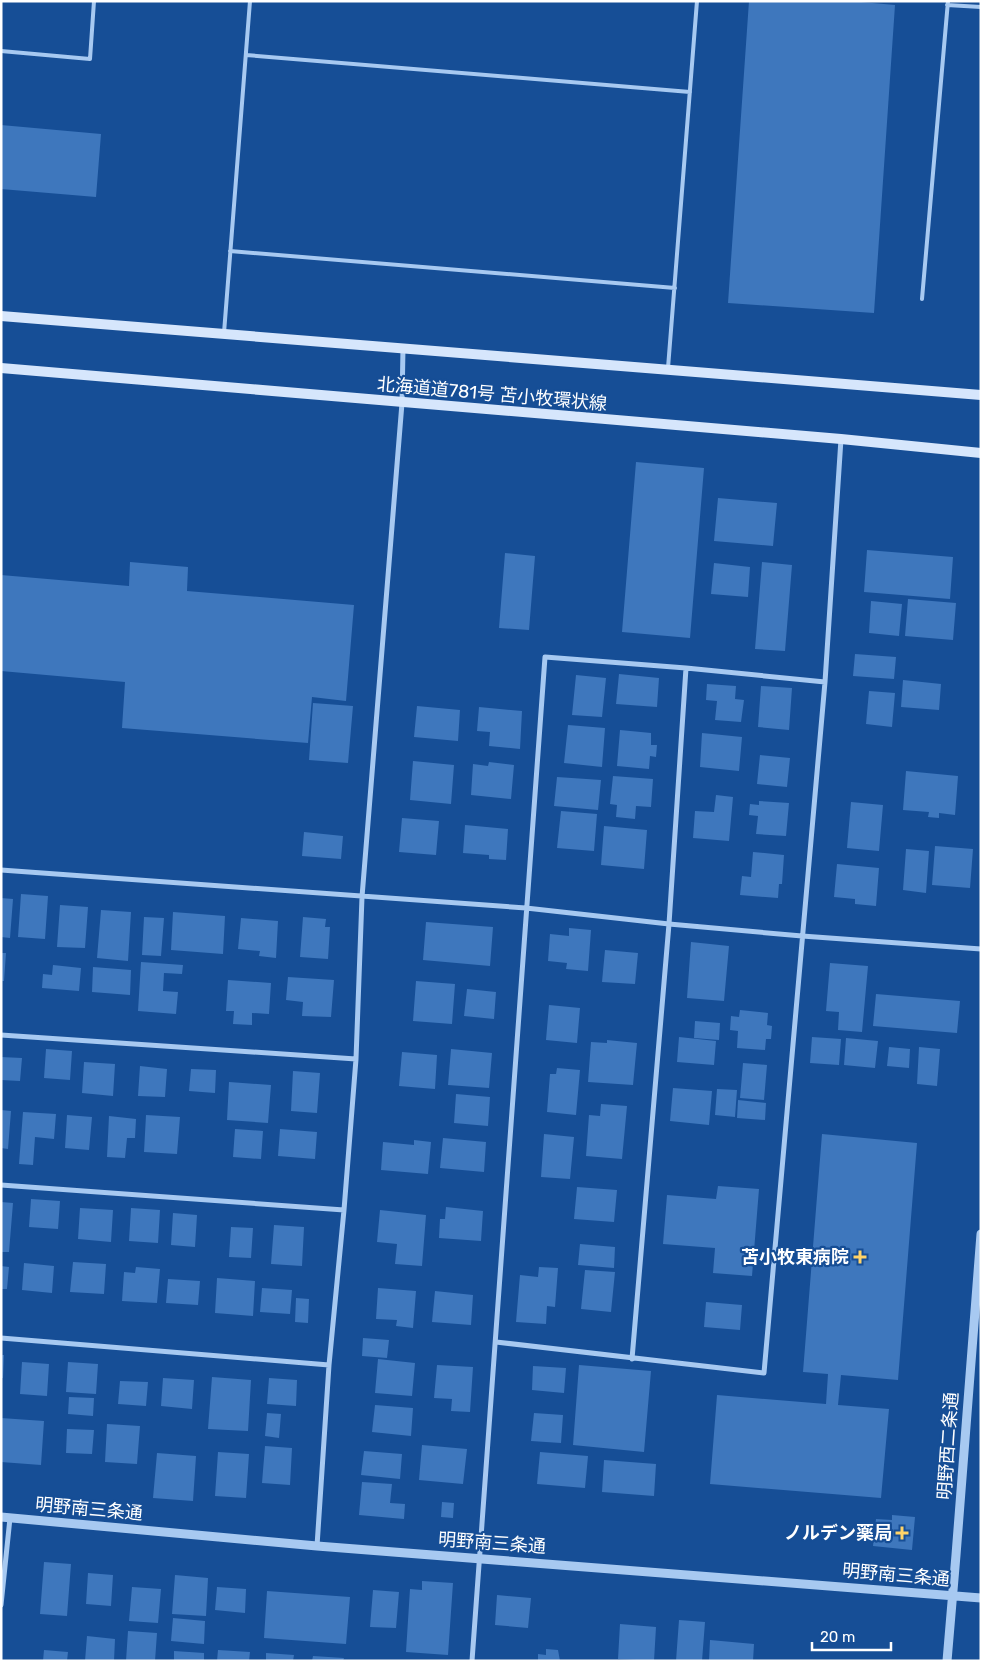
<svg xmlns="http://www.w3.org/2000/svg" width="982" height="1662" font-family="Rubik,'Noto Sans JP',sans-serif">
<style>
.building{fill:#3e77bd}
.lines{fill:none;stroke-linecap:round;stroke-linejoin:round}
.service{stroke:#a7c9f1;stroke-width:4}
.minor{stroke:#a7c9f1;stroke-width:5}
.tertiary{stroke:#a7c9f1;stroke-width:9}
.secondary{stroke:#d6e6fc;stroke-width:10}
.poi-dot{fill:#ffd368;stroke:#164e96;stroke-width:2}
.labels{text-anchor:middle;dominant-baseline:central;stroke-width:4.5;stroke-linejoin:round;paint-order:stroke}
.street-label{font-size:18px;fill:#fff;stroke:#164e96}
.poi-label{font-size:18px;font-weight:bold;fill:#fff;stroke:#164e96;text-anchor:end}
</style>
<rect width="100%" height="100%" fill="#164e96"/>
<!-- building -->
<path class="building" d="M749,1H850L895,5L874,313L728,303Z
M1,125L101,134L96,197L1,189Z
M636,462L704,468L690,638L622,632Z
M718,498L777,503L773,546L714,541Z
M867,550L953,557L950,599L864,592Z
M505,553L535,556L529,630L499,628Z
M130,562L188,567L187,591L354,605L346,701L312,697L308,743L122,728L125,682L1,671V575L129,586Z
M762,562L792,565L785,651L755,649Z
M714,563L750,567L748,597L711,594Z
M908,599L956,603L953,640L905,636Z
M871,601L902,604L899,636L869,633Z
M855,654L896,657L894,679L853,676Z
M619,674L659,678L657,707L616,704Z
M576,675L606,678L602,717L572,715Z
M903,680L941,684L939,710L901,707Z
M707,684L736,686L735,699L744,700L741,722L715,720L717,701L706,700Z
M761,686L792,688L789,730L758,727Z
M869,691L895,693L892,727L866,724Z
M313,703L353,706L348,763L309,760Z
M417,706L460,710L458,741L414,737Z
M479,707L522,711L520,749L489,746L490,732L477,731Z
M568,725L605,728L602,767L564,763Z
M620,730L651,733V745H657L656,757L650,756L649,769L617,766Z
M702,733L742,737L739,771L700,767Z
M760,755L790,758L787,787L757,784Z
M413,761L454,765L451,804L410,800Z
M489,762L514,765L511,799L471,795L473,764L488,766Z
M906,771L958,776L955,815L939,813V818L928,817L929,812L903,810Z
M613,776L653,779L651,807L636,806L635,819L616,817L617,805L610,804Z
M557,777L601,780L598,810L554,806Z
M716,795L733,797L729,841L693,838L695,811L714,812Z
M759,801L789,803L786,836L756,834L758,816L749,815L750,804L759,805Z
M851,802L883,805L879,851L847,848Z
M561,811L597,814L594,851L557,848Z
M402,818L439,821L436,855L399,852Z
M465,825L508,829L506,860L489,859V855L463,853Z
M604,826L647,830L644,869L601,865Z
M304,832L343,836L341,859L302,856Z
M935,846L973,849L970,888L932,885Z
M906,849L929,851L926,893L903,890Z
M753,852L784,855L782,884H779L778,898L740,895L742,876L751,877Z
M837,864L879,868L876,906L855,904V899L834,897Z
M21,894L48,896L45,939L18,937Z
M1,898L13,899L10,938L1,937Z
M60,905L88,907L85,948L57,947Z
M101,910L131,912L128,961L97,958Z
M173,912L225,916L223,954L171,950Z
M144,917L164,918L161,956L142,955Z
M303,917L326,919L325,927H330L328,959L300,957Z
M241,918L278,921L276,958L259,956L260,951L238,949Z
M426,922L493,927L490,966L423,960Z
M569,928L591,930L588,971L566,969L567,963L548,961L550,934L569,936Z
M691,942L729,946L724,1001L687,998Z
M605,950L638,953L635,984L602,982Z
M1,953H6L4,981H1Z
M141,962L183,965L182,974L164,973L163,991L178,992L176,1014L138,1011Z
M830,963L868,966L862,1032L838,1030L839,1012L826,1011Z
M53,965L81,968L79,991L42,988L43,974L52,975Z
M93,967L131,970L130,995L92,992Z
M288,977L334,980L331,1017L302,1016L303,1002L286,1000Z
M228,980L271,983L269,1014L252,1013V1025L233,1024L234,1011H226Z
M416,981L455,984L452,1024L413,1021Z
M467,989L496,992L494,1019L464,1016Z
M876,994L960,1001L957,1033L873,1026Z
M549,1005L580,1008L577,1043L546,1040Z
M740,1010L768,1013L767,1025L772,1026L771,1039H766L765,1050L737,1048L738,1031L730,1030L731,1016L739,1017Z
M695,1021L720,1023L719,1040L694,1038Z
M679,1037L716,1041L714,1065L677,1062Z
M812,1037L841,1039L839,1065L810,1063Z
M846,1038L878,1041L875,1068L844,1065Z
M607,1040L637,1043L633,1085L588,1082L591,1042L607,1043Z
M889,1047L910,1049L909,1068L887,1066Z
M919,1047L940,1049L937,1086L917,1084Z
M46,1049L72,1051L70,1080L44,1078Z
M451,1049L492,1053L489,1088L448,1085Z
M402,1052L437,1055L435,1089L399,1086Z
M1,1057L22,1058L20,1081L1,1080Z
M84,1062L115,1064L113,1096L82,1093Z
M743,1063L767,1065L764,1100L740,1098Z
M140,1066L167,1069L165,1097L138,1096Z
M557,1068L580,1070L576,1115L547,1112L550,1074H556Z
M191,1069L216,1070L215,1093L189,1091Z
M293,1071L320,1073L317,1113L291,1111Z
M229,1082L271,1085L268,1123L227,1120Z
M673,1088L712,1091L709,1125L670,1121Z
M717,1089L737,1090L735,1117L715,1115Z
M456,1094L490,1097L488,1126L454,1123Z
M738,1100L766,1103L765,1120L737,1118Z
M601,1104L627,1106L622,1159L586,1156L589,1115L600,1116Z
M1,1110L11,1111L8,1149L1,1148Z
M23,1112L56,1114L54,1139L35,1137L33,1165L19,1164Z
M67,1115L92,1117L89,1150L65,1148Z
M146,1115L180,1117L177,1154L144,1152Z
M109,1116L136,1119L135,1138H127L125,1158L107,1157Z
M235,1129L263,1131L261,1159L233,1157Z
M280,1129L317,1132L315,1159L278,1156Z
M544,1134L574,1137L570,1179L541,1177Z
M822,1134L917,1143L898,1380L841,1375L838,1405L889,1409L881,1498L710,1484L717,1395L826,1404L828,1374L803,1372Z
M443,1138L486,1142L484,1172L440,1168Z
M414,1140L431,1142L428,1174L381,1170L383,1142L414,1145Z
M718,1186L759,1189L752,1276L713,1273L715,1248L663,1244L667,1195L716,1199Z
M577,1187L617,1190L614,1222L574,1219Z
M31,1199L60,1201L58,1229L29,1227Z
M1,1202L13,1203L9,1252H1Z
M446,1207L483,1211L481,1241L439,1238L440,1219H445Z
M80,1208L113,1210L111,1242L78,1239Z
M131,1208L160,1210L158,1243L129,1241Z
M380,1210L426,1215L422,1266L395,1264L397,1244L377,1242Z
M173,1213L197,1215L195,1247L171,1245Z
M274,1225L304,1227L302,1266L271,1264Z
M231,1227L253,1228L251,1258L229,1257Z
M580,1244L615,1247L614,1268L578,1265Z
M73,1262L106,1264L104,1294L70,1292Z
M24,1263L54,1266L52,1293L22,1290Z
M1,1266L9,1267L7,1289H1Z
M136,1267L160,1269L157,1303L122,1301L124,1272L135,1273Z
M539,1267L558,1268L555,1307L547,1306L546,1324L516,1322L520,1275L538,1277Z
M585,1270L615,1272L611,1312L581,1309Z
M217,1278L255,1281L253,1316L215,1313Z
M168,1279L200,1281L198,1305L166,1303Z
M262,1288L292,1290L290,1314L260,1312Z
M378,1288L416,1291L413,1328L396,1326L397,1320L376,1319Z
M435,1291L473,1295L471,1325L432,1322Z
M296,1298L309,1299L308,1323L295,1322Z
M706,1302L742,1305L740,1330L704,1327Z
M363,1338L389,1340L387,1358L362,1356Z
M1,1355H4L3,1378H1Z
M378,1359L415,1363L412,1396L375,1393Z
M22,1362L49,1364L47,1396L20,1394Z
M68,1362L98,1364L96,1394L66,1392Z
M437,1365L473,1367L470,1412L451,1411L452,1399L434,1398Z
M579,1365L651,1371L644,1452L573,1445Z
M533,1366L566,1368L564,1393L532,1390Z
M212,1377L251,1380L248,1431L208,1429Z
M163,1378L194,1380L192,1409L161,1406Z
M269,1378L297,1380L296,1406L267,1404Z
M120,1381L148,1382L146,1406L118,1404Z
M69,1397L94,1398L93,1416L68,1414Z
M375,1405L413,1408L411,1436L372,1432Z
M267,1413L281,1414L279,1438L265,1436Z
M534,1413L563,1415L561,1443L531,1441Z
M1,1418L44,1421L41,1465L1,1462Z
M107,1424L140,1426L137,1464L105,1462Z
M67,1429L94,1430L92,1454L66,1453Z
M422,1445L467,1449L463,1484L419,1480Z
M265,1446L292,1448L290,1485L262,1483Z
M364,1451L402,1454L400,1479L361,1475Z
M218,1452L249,1454L246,1498L215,1496Z
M540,1452L588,1456L585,1488L537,1484Z
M157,1453L196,1456L193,1501L153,1498Z
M604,1460L656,1464L654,1496L602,1492Z
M362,1482L392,1484L390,1503L405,1504L404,1519L359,1515Z
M442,1502L454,1503L453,1518L441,1517Z
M892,1515L915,1517L912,1550L873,1546L876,1519L892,1520Z
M44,1562L71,1564L67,1616L40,1614Z
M88,1573L113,1575L111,1606L86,1604Z
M175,1575L208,1578L206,1616L172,1614Z
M422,1581L453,1583L448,1655L406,1652L410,1589L422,1590Z
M132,1587L161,1589L158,1623L129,1621Z
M217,1587L246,1589L245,1613L215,1610Z
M373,1590L399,1592L396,1628L370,1627Z
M267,1591L350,1597L346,1644L264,1638Z
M497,1595L531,1598L528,1628L495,1625Z
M173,1618L205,1621L204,1644L171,1641Z
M679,1620L705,1622L702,1661H676Z
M620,1624L656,1627L654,1661L618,1659Z
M128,1631L157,1633L155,1661H126Z
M87,1636L115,1639L114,1661H85Z
M710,1640L754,1644L753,1661H709Z
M546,1649L558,1650L560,1661H538V1654L546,1655Z
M44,1650L68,1652L67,1661H43Z
M218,1650L250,1652L249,1661H217Z
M174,1651L204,1653V1661H174Z
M266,1653L294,1655L293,1661H266Z
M313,1656L344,1658L343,1661H312Z"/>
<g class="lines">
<!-- service -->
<path class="service" d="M947,5L981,7
M1,51L90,59L94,1
M246,55L690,92
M230,251L675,288
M922,299L948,1
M224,333L250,1
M668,368L697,1"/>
<!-- minor -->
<path class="minor" d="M1,870L526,908L669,924L802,936L981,949
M1,1035L356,1059
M1,1185L344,1210
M1,1338L329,1365
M496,1342L764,1373L825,682L841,439
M632,1359L669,924L686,668
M317,1546L329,1365L344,1210L356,1059L362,897L402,403L403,348
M1,1605L10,1518
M472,1661L545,657L686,668L825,682"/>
<!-- tertiary -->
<path class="tertiary" d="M1,1517L317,1546L981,1598
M947,1661L956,1555L981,1234"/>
<!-- secondary -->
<path class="secondary" d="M1,316L981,395
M1,368L841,439L981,453"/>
</g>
<!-- markers -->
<g class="poi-dot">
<path d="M857.5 1249.5h5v5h5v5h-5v5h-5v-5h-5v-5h5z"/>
<path d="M899.5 1525.5h5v5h5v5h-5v5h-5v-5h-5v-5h5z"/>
</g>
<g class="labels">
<!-- street labels -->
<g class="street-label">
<text transform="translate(492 394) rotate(5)">北海道道781号 苫小牧環状線</text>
<text transform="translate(948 1446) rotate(-86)">明野西二条通</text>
<text transform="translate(89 1509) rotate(5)">明野南三条通</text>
<text transform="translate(492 1543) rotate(4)">明野南三条通</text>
<text transform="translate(896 1575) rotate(5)">明野南三条通</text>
</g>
<!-- poi labels -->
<g class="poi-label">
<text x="849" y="1257">苫小牧東病院</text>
<text x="892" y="1533">ノルデン薬局</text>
</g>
</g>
<!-- border -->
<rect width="982" height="1662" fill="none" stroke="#ffffff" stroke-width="5"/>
<!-- scale -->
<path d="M812 1642v8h79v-8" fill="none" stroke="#ffffff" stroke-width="2.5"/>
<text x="820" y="1642" font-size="15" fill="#ffffff" stroke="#164e96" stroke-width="4" paint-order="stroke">20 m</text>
</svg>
